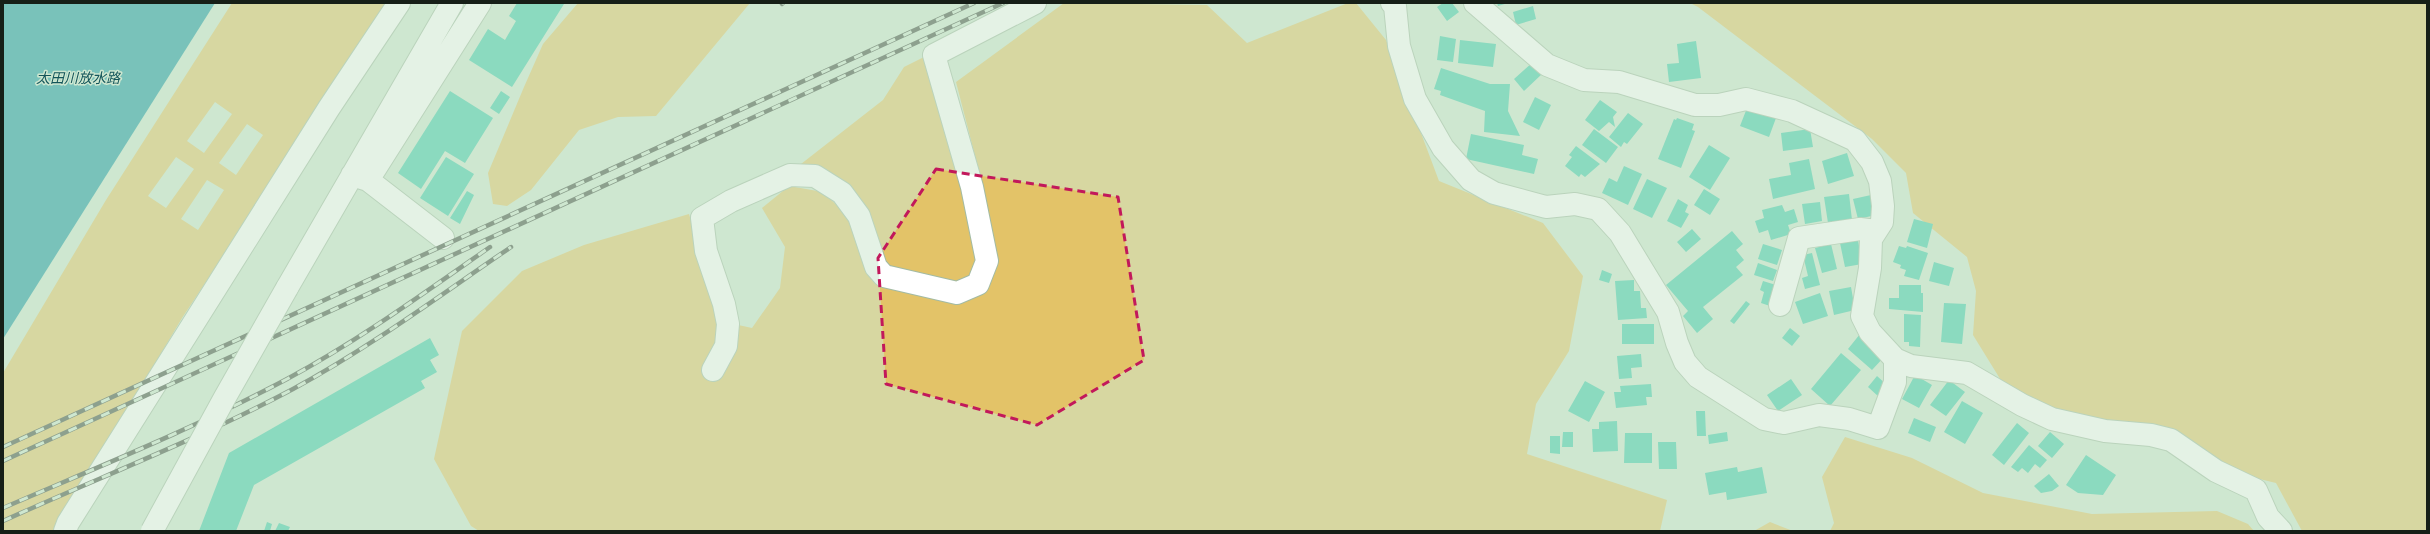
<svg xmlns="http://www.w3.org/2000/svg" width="2430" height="534" font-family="Overpass,'Noto Sans JP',sans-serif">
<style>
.green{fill:#e3c368;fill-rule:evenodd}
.water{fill:#1296a0}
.building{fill:#3bc9ab}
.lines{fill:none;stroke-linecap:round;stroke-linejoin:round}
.minor-casing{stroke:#a3bba4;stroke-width:24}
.minor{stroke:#fff;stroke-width:22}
.rail-casing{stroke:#3e4a3f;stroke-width:4.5}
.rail{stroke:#cee7d0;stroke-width:3;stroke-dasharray:9;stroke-linecap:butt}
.minor-bridge-casing{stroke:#a3bba4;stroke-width:24;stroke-linecap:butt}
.minor-bridge{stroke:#fff;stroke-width:22}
.marked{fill:none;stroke:#c2185b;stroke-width:3;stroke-dasharray:8 5;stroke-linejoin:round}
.labels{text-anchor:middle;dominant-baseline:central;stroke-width:3;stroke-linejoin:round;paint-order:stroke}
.water-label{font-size:14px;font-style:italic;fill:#13555a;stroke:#cee7d0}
</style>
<rect width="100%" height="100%" fill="#cee7d0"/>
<!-- green -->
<path class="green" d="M232,3H391L182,318L56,531H3V373L106,200ZM215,102L232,114L204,153L187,141ZM247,124L263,135L236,175L219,163ZM176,157L194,169L166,208L148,196ZM207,180L224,190L198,230L181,219Z
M578,3H750L656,116L618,117L579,130L531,190L507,206L493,204L488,173L524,87L543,44Z
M1064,3L1207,5L1247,43L1348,3H1356L1386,40L1439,181L1543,223L1583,276L1569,351L1536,404L1527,454L1667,500L1660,531H479L471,526L434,459L462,331L522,271L584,245L689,214L720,321L752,328L780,288L785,247L762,208L789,186L823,192L853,221L880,281L980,285L982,183L956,82Z
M1690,3H2427V531H2302L2276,483L2231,472L2053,411L2002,382L1973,335L1976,291L1967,257L1913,213L1906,173L1872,139L1698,7Z
M926,56L980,261L973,279L957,285L890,271L882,263L849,186L826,169L801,164L883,100L904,67Z
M1845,437L1912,458L1983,493L2092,514L2217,511L2248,524L2254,531H1830L1834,523L1822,477Z
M1770,522L1793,531H1754Z"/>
<!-- water -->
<path class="water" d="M3,3H215L3,339Z"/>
<!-- building -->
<path class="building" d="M517,3L564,4L512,87L469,60L488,29L505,40L516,21L509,16Z
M1443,3H1452L1459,12L1447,21L1437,7Z
M1497,3H1508L1498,6Z
M1533,6L1536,19L1516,25L1513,12Z
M1440,36L1456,39L1453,62L1437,60Z
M1460,40L1496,44L1493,67L1458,63Z
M1696,41L1701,78L1669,82L1667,64L1679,63L1677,44Z
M1532,63L1542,74L1524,91L1514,79Z
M1441,68L1490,84H1510L1508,111L1520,136L1484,132L1485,111L1440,95L1441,91L1434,89Z
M450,91L493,118L465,163L445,151L421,189L398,173Z
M501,91L510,97L499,114L490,108Z
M1535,97L1551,105L1539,130L1523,122Z
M1600,100L1617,112L1613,117L1615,127L1609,122L1599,131L1585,120Z
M1747,108L1776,118L1769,137L1740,126Z
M1628,113L1643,124L1627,144L1624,142L1621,147L1609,137Z
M1677,118L1694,124L1692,130L1695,131L1681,168L1658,159L1674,119L1676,120Z
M1594,129L1618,147L1606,163L1582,145Z
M1810,129L1813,147L1783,151L1781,133Z
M1471,134L1524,145L1522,155L1538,159L1534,174L1466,159Z
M1709,145L1730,158L1710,190L1689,177Z
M1576,146L1600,164L1585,177L1581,174L1579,177L1565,166L1572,157L1569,155Z
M1847,153L1854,176L1828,184L1822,161Z
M446,157L474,174L448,216L420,198Z
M1809,159L1815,189L1773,199L1769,179L1791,175L1789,163Z
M1624,166L1642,174L1628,205L1602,193L1609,178L1617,182Z
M1647,179L1667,188L1652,218L1633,209Z
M1704,189L1720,199L1710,215L1694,205Z
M467,191L474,195L460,224L450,218Z
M1849,194L1852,220L1828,223L1824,197Z
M1871,195L1876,215L1858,219L1853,199Z
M1678,199L1688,205L1685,212L1689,214L1681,228L1667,221Z
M1820,202L1822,221L1805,224L1802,204Z
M1782,205L1785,212L1794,209L1798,222L1788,225L1791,234L1771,240L1768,230L1759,233L1755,221L1764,218L1762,210Z
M1914,219L1933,224L1927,248L1907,242Z
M1692,229L1701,239L1686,252L1677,242Z
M1732,231L1743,244L1736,250L1744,260L1736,267L1743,275L1703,307L1713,319L1697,333L1683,316L1688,311L1666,285Z
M1858,240L1862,264L1845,267L1840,243Z
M1763,244L1782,250L1777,265L1758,259Z
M1831,244L1837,269L1822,273L1815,248Z
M1899,246L1906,248L1907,246L1928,253L1919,280L1904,276L1906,270L1900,268L1901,265L1893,262Z
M1812,253L1820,285L1805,289L1802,278L1808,276L1803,255Z
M1934,262L1954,268L1949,286L1929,281Z
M1758,263L1777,270L1773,281L1754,275Z
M1602,270L1612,274L1609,283L1599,280Z
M1634,280V291H1640L1641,308H1646L1647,318L1618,320L1615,281Z
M1763,281L1776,285L1770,306L1761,303L1764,292L1760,290Z
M1899,285H1921V293H1923V312L1889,309V298H1899Z
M1851,287L1855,310L1834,315L1829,291Z
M1820,293L1828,316L1803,324L1795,302Z
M1746,301L1750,304L1734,324L1730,321Z
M1944,303L1966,304L1962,344L1941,342Z
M1904,314L1921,315L1920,347L1909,346V342H1904Z
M1622,324H1654V344H1622Z
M1790,328L1800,336L1792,346L1782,338Z
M1860,334L1885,356L1872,370L1848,349Z
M430,338L439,355L430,360L437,372L421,381L425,388L254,485L236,531H199L229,453Z
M1841,353L1861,370L1830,406L1811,389Z
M1641,354L1642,367L1631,368L1632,378L1619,379L1617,356Z
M1915,375L1932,385L1919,408L1902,399Z
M1877,376L1888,386L1879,397L1868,387Z
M1791,379L1802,395L1778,411L1767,395Z
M1949,380L1965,392L1946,416L1930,405Z
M1585,381L1605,392L1589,422L1568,411Z
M1651,384L1652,397H1646L1647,405L1616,408L1614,392H1621L1620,386Z
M1962,401L1983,413L1965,444L1944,432Z
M1696,411H1705L1706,436H1697Z
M1914,418L1936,427L1930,442L1908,433Z
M1617,421L1618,451L1593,452L1592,429H1599V422Z
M2017,423L2029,433L2004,465L1992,455Z
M1563,432H1573V447H1562Z
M1727,432L1728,441L1709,444L1708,435Z
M2050,432L2064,444L2052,458L2038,446Z
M1625,433H1652V463H1624Z
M1550,436H1560V454L1550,453Z
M1658,442H1676L1677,469H1659Z
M2029,445L2047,460L2040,468L2035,464L2028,473L2022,468L2018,472L2011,467Z
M2086,455L2116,475L2103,495L2078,493L2066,485Z
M1737,467L1738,472L1762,467L1767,493L1727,500L1726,492L1709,495L1705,473Z
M2049,474L2059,486L2052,491L2041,493L2034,486Z
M267,522L272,524L270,531H264Z
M279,523L290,527L288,531H275Z"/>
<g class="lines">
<!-- minor casing -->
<g class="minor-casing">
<path id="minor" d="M1392,3L1395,6L1399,46L1415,99L1443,148L1471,180L1494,193L1546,207L1575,204L1598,209L1620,233L1668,312L1677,343L1685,362L1698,377L1764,419L1784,423L1819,415L1849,419L1878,428L1895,382V359
M1475,3L1547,65L1584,80L1619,82L1695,105H1719L1746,99L1792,111L1855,140L1872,162L1880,181L1883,206L1882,222L1871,239L1870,268L1862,316L1870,332L1895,359L1911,366L1967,373L2022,405L2052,419L2105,431L2151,435L2171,440L2216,471L2256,490L2268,517L2281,531
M352,175L368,180L480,3
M368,180L443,238
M287,288L452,3
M1780,305L1799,238L1860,229L1876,231
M713,370L726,346L728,324L724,304L706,251L702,218L731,201L790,175L815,176L842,193L859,216L876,267L884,276L957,293L978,284L987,261L972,187L934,55L1035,3
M65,531L68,523L329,108L399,3"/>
</g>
<!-- minor -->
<use href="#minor" class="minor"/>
<!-- rail casing -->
<g class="rail-casing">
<path id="rail" d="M782,4L783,3
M3,447L974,3
M3,461L1003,3
M3,508C98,467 195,428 287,379C358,341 424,293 490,247
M3,521C100,477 199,439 293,389C369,348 439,296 511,247"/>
</g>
<!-- rail -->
<use href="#rail" class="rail"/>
<!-- minor-bridge casing -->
<g class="minor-bridge-casing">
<path id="minor-bridge" d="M152,531L224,399L287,288"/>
</g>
<!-- minor-bridge -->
<use href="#minor-bridge" class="minor-bridge"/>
</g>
<!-- marked area -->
<path d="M0 0H2430V534H0ZM936,169L1118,197L1144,360L1037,425L886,384L878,258Z" fill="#cee7d0" fill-opacity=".55" fill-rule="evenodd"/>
<path class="marked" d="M936,169L1118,197L1144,360L1037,425L886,384L878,258Z"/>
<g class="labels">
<!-- water labels -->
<g class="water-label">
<text x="78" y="79">太田川放水路</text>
</g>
</g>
<!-- border -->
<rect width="2430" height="534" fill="none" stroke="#161f17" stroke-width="8"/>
</svg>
